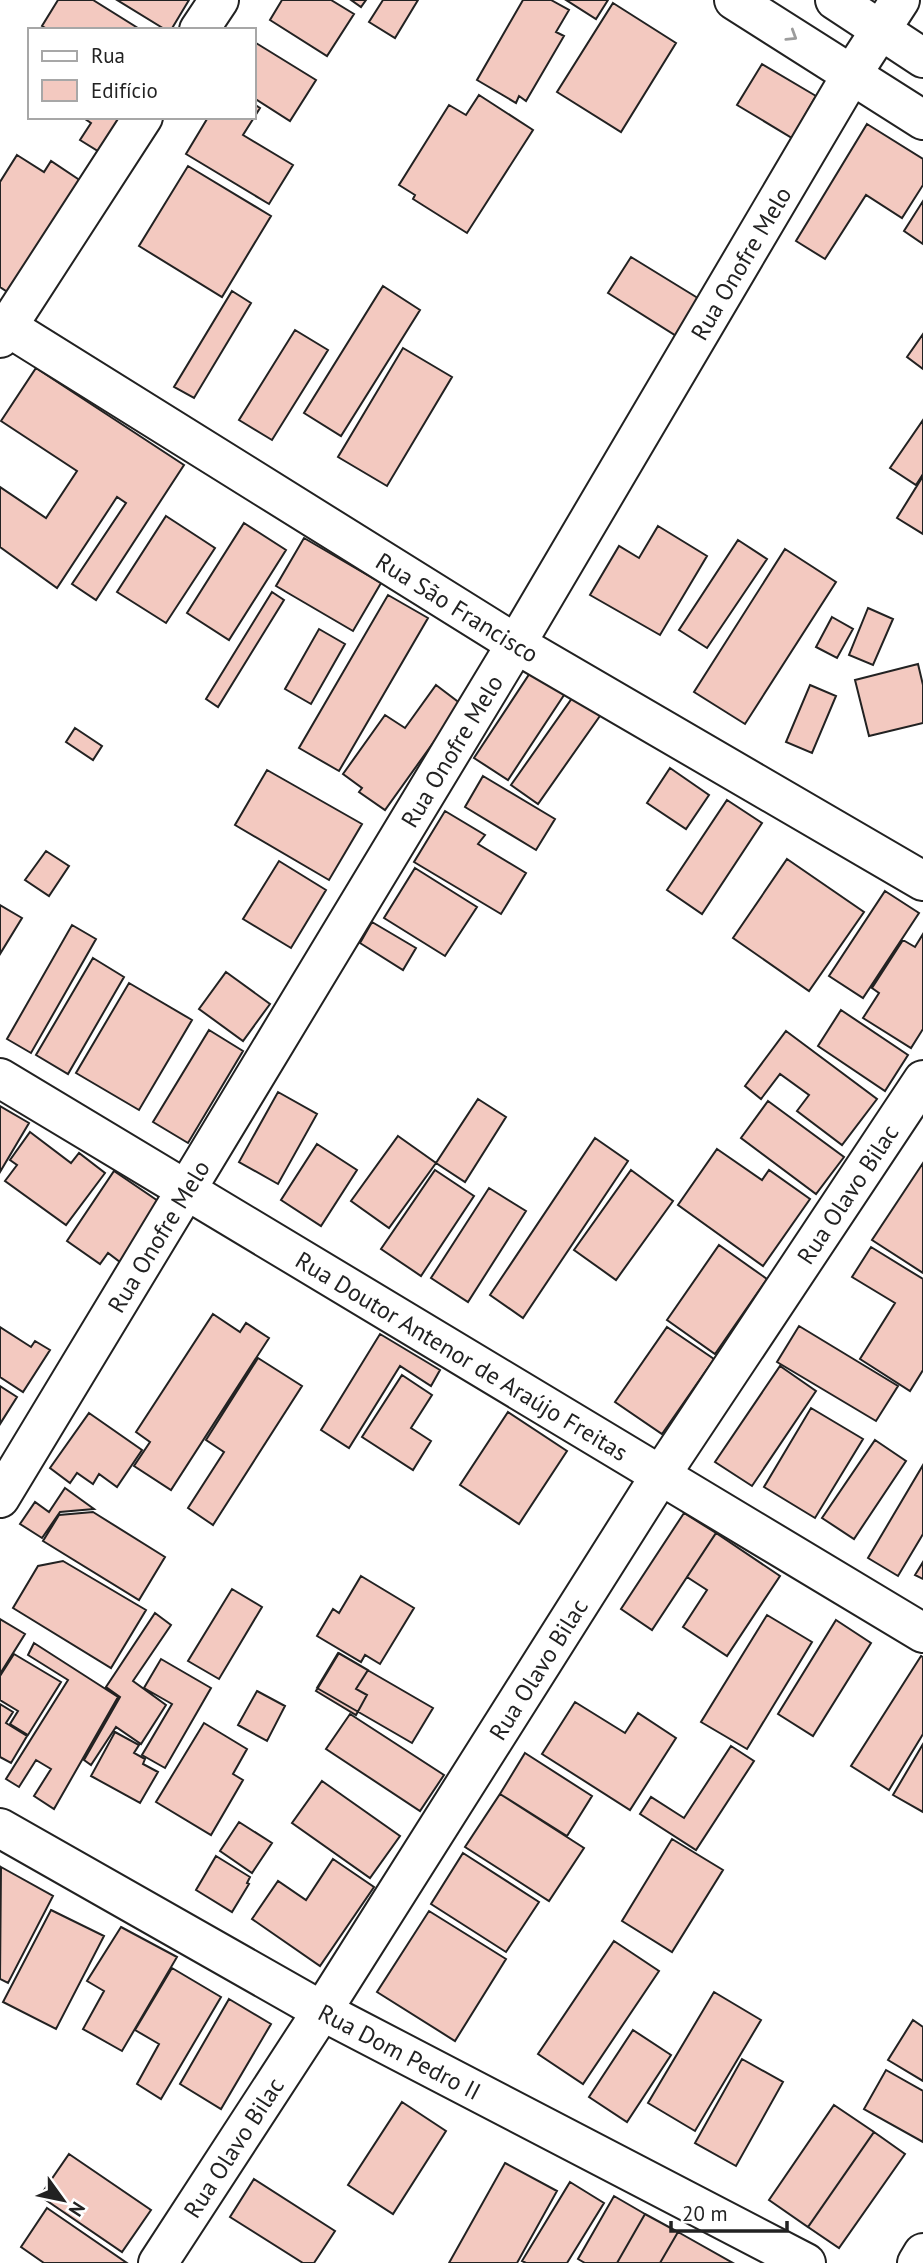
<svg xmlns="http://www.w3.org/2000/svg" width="923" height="2263" font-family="'PT Sans',sans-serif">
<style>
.building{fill:#f3c9c0;stroke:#222;stroke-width:2}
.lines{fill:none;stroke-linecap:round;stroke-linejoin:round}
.minor-casing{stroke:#222;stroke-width:42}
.major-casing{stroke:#222;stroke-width:42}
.minor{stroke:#fff;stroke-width:38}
.major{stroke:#fff;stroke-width:38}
.oneway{stroke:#9c9c9c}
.labels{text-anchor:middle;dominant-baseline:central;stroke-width:5;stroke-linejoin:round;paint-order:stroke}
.street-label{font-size:24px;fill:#222;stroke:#fff}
</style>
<rect width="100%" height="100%" fill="#fff"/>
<!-- building -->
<path class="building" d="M58,0H93L141,30H49L42,26Z
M117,0H189L171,30H166Z
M282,0H331L354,14L327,56L270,20Z
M351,0H366L361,7Z
M383,0H418L395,38L369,22Z
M523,0H551L569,10L556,32L564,36L526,101L519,96L516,103L477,80Z
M566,0H608L596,19Z
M613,3L676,43L621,132L557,92Z
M256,43L316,80L290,121L254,98V47Z
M762,64L816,96L792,138L737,105Z
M479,95L533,130L467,233L413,199L415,195L399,185L449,105L466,115Z
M254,104L260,108L243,135L293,165L269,204L186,154L207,119L204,117H254Z
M82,117H130L106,156L80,140L91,123Z
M867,124L923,159V185L902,218L866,195L825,259L796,241Z
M17,155L44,172L51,161L87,185L15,297L0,287V182Z
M188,166L271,216L222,297L139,246Z
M923,201V244L904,231Z
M631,257L701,300L678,337L608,293Z
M383,286L420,310L341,436L304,413Z
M232,291L251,303L194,398L174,387Z
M295,330L328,350L272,440L239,420Z
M923,334V369L907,357Z
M403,348L452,377L387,486L338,457Z
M36,368L184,465L96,600L72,584L126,503L117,497L57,588L0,547V487L46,518L77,471L1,421Z
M923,420V474L916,485L890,468Z
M923,476V534L897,518Z
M166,516L215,548L166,623L117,592Z
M244,523L286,550L229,640L187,613Z
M658,526L707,556L660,635L590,595L619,546L639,558Z
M304,538L381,583L353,631L276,586Z
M738,540L767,559L707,648L679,630Z
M785,549L836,582L745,724L694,692Z
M272,592L284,600L218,707L206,699Z
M388,595L428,618L339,771L299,748Z
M868,608L893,619L873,665L849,655Z
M832,617L853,629L837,658L816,647Z
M319,629L345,644L311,704L285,689Z
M918,664L923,685V723L869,736L855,680Z
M532,670L566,692L508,780L474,758Z
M436,685L461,704L385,810L359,792L362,788L343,774L385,715L405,728Z
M810,685L836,696L812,753L786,742Z
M575,694L602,713L538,804L511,785Z
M75,728L102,746L93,760L66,742Z
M670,768L709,795L686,829L647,803Z
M267,770L362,824L329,880L235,825Z
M483,776L555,819L536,850L465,807Z
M727,800L762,823L702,914L667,890Z
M445,811L485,835L478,844L526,873L501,914L414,862Z
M46,851L69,866L49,896L25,880Z
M787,859L864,912L809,991L733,938Z
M279,861L326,890L291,948L243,919Z
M415,868L477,907L445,956L384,918Z
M885,891L919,913L863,998L829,976Z
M0,905L22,918L0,954Z
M372,922L416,948L403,970L360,943Z
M72,925L96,939L31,1053L7,1039Z
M923,934V1029L911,1048L863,1018L879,993L872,988L903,940L915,947Z
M93,958L124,977L68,1074L36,1055Z
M226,972L270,1004L243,1041L199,1009Z
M129,983L192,1020L139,1110L76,1073Z
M841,1010L908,1055L885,1091L818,1046Z
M209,1030L243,1051L188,1143L153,1122Z
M786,1031L877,1099L842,1145L797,1111L809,1095L780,1074L761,1099L745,1086Z
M278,1092L317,1114L278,1184L239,1162Z
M478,1099L506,1117L465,1182L436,1163Z
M768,1101L844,1157L816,1194L741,1138Z
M0,1106L29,1123L0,1172Z
M30,1132L71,1163L79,1153L105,1173L66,1225L5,1181L17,1165L10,1160Z
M398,1136L436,1163L389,1228L351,1201Z
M595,1138L628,1161L523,1318L490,1295Z
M317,1144L357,1170L321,1226L281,1200Z
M717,1149L762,1180L769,1170L810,1199L763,1266L678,1205Z
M923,1163V1273L872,1240Z
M435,1170L474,1196L421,1276L381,1249Z
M631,1170L673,1201L616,1280L574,1250Z
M114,1171L161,1203L120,1262L108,1253L100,1264L67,1241Z
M489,1188L526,1211L468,1302L431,1278Z
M719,1245L767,1279L715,1354L667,1320Z
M871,1247L923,1279V1370L910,1391L860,1359L895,1303L852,1277Z
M213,1314L240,1332L246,1323L269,1338L171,1490L134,1466L150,1442L136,1432Z
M799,1326L898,1386L876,1421L777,1362Z
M0,1327L31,1347L35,1341L50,1350L23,1392L0,1377Z
M667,1327L714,1359L662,1434L615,1402Z
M380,1334L440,1370L431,1386L400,1366L349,1448L321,1430Z
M258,1358L302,1386L213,1525L188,1508L224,1452L206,1440Z
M780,1366L816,1391L752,1486L715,1462Z
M402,1375L432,1395L411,1428L431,1441L413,1470L362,1437Z
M0,1386L17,1397L0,1424Z
M811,1408L863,1439L815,1518L764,1487Z
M508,1412L567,1451L519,1524L460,1485Z
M89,1413L142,1450L117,1487L99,1474L93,1484L77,1473L70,1483L50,1468Z
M875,1440L906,1461L854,1539L822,1518Z
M923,1465V1534L898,1576L868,1558Z
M65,1488L94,1509L60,1512L42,1538L20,1524L35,1502L49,1512Z
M93,1512L165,1557L139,1600L43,1541L59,1515Z
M684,1513L716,1533L652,1630L621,1609Z
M716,1533L780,1576L727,1656L683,1627L707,1590L687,1577Z
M63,1561L146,1610L111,1668L13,1608L38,1566Z
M923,1562V1579L915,1575Z
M361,1576L414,1608L380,1664L365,1655L361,1662L317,1636L333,1609L339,1613Z
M232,1589L262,1607L219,1679L188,1661Z
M155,1613L171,1625L133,1681L166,1705L141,1744L116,1727L91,1765L84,1760L120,1697L106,1687Z
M767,1615L812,1642L747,1749L701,1722Z
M0,1619L25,1634L0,1674Z
M836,1620L871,1643L813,1736L778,1714Z
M34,1643L118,1697L54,1809L34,1796L51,1769L36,1760L19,1787L6,1779L68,1680L28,1655Z
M338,1653L433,1708L412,1743L317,1688Z
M339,1653L368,1670L356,1689L367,1695L356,1715L316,1691Z
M14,1654L61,1682L28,1735L10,1724L18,1711L0,1700V1676Z
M921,1656L923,1657V1734L889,1790L851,1766Z
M161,1659L211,1688L165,1768L142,1755L172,1704L144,1688Z
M257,1691L285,1706L267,1741L238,1725Z
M575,1702L625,1733L638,1713L676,1738L630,1810L542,1754Z
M0,1704L13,1712L6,1723L27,1736L11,1763L0,1757Z
M350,1714L444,1775L420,1811L326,1749Z
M204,1723L247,1749L233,1774L243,1780L211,1835L156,1802Z
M115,1732L139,1745L134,1753L145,1759L143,1764L158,1772L140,1803L91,1776Z
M923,1744V1812L893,1795Z
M731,1746L754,1761L696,1850L640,1814L651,1797L684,1818Z
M525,1753L592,1796L567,1836L500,1794Z
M322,1781L400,1836L370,1878L292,1823Z
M500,1794L584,1848L549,1901L465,1847Z
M239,1822L272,1843L252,1873L220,1851Z
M672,1839L723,1870L672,1952L622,1921Z
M463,1853L539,1902L506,1952L431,1904Z
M216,1856L250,1877L247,1883L249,1884L232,1912L196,1890Z
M333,1859L374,1887L320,1966L252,1919L278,1881L306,1900Z
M1,1867L53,1896L8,1983L0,1979Z
M51,1910L104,1936L56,2029L3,2002Z
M429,1911L506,1959L455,2041L377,1992Z
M121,1927L177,1957L122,2051L83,2029L104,1991L87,1981Z
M614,1941L659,1971L583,2084L538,2054Z
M172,1968L221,1997L161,2099L137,2084L159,2044L135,2030Z
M714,1992L761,2020L695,2131L648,2103Z
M229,1999L271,2024L221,2109L180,2084Z
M913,2020L923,2027V2081L888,2060Z
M633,2030L671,2055L627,2122L589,2097Z
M742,2059L783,2082L736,2166L695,2143Z
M886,2070L923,2091V2142L864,2109Z
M402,2102L446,2131L393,2214L348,2185Z
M834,2105L874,2132L808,2227L769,2200Z
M874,2132L905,2154L839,2248L808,2227Z
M69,2154L151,2210L122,2252L40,2196Z
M505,2163L557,2191L517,2263H449Z
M254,2179L335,2231L314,2263H303L230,2217Z
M570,2182L604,2203L567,2263H526L522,2261Z
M614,2196L645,2214L617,2263H585L578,2259Z
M47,2208L127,2263H44L21,2247Z
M645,2214L678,2232L660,2263H617Z
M678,2232L733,2263H660Z"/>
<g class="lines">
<!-- minor casing -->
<g class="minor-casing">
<g id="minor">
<path d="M199,30L219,0"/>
<path id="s1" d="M0,322L516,644L923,881"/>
<path d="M0,338L143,117"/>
<path id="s2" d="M0,1078L923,1633"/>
<path id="s3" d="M0,1498L516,644L852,74L900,0"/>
<path id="s4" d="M0,1828L322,2011L806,2263"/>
<path id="s5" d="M158,2263L322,2011L660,1476L923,1080"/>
<path d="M917,2263L923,2253"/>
</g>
</g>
<!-- major casing -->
<g class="major-casing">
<path id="major" d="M734,0L923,120
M835,0L923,58"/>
</g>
<!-- minor -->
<use href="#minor" class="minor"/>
<!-- major -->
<use href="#major" class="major"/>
</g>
<!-- one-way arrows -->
<defs><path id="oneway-chevron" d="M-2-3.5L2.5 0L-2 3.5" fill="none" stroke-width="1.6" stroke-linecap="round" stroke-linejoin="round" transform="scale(1.75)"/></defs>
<use class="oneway" href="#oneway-chevron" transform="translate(792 36) rotate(32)"/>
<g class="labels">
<!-- street labels -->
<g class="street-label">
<text stroke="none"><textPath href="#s3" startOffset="1440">Rua Onofre Melo</textPath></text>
<text stroke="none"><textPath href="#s1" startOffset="539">Rua São Francisco</textPath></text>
<text stroke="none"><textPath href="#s3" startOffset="873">Rua Onofre Melo</textPath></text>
<text stroke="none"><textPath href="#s5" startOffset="1272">Rua Olavo Bilac</textPath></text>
<text stroke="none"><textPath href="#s3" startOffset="306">Rua Onofre Melo</textPath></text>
<text stroke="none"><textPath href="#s2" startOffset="539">Rua Doutor Antenor de Araújo Freitas</textPath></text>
<text stroke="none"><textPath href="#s5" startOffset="705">Rua Olavo Bilac</textPath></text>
<text stroke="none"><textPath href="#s4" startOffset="458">Rua Dom Pedro II</textPath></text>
<text stroke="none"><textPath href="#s5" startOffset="138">Rua Olavo Bilac</textPath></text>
</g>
</g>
<!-- legend -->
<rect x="28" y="28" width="228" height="91" fill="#ffffff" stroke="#a7a7a7" stroke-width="2"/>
<rect x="42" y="51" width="35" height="10" fill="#ffffff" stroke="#a7a7a7" stroke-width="2"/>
<text x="91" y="63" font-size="21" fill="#222222">Rua</text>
<rect x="42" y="80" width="35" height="21" fill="#f3c9c0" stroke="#a7a7a7" stroke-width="2"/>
<text x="91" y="98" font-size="21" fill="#222222">Edifício</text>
<!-- north arrow -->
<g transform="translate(63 2200) rotate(123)" stroke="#ffffff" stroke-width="5" paint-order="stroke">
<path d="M0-5L12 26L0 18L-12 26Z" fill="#222222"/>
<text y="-10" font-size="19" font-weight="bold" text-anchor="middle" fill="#222222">N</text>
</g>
<!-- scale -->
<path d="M671 2221v10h116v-10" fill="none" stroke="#222222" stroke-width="3.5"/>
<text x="682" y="2221" font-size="21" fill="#222222" stroke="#ffffff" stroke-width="5" paint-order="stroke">20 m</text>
</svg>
